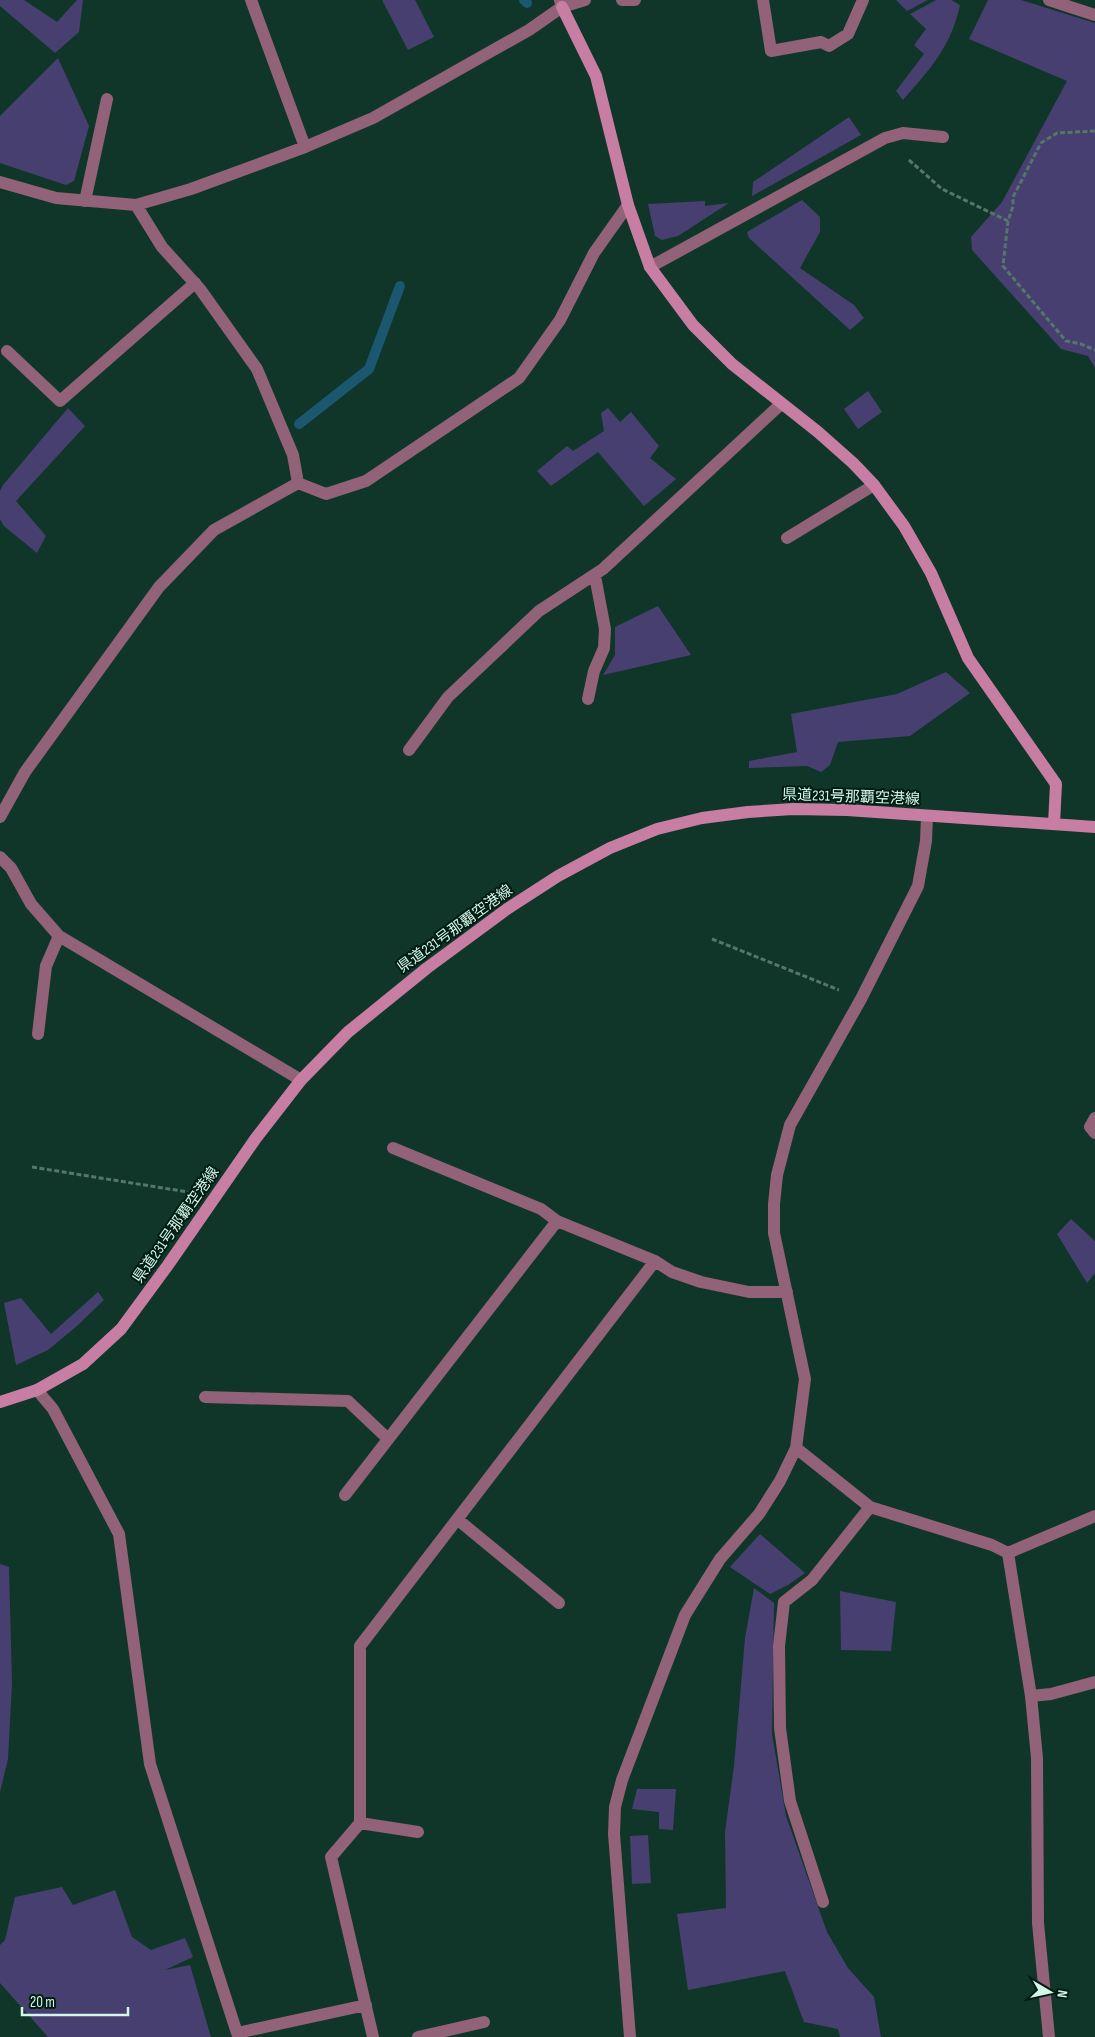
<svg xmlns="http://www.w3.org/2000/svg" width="1095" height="2037" font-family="'Sofia Sans Condensed','Noto Sans JP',sans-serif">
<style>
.green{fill:#473f6f}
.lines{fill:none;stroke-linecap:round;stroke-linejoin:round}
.stream{stroke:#1c5770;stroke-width:10}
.path{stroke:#53786b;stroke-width:3;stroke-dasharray:5 2.5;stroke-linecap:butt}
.lane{stroke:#916278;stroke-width:12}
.street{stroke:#916278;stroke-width:12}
.secondary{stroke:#c87ea2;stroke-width:12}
.labels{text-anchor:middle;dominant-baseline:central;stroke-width:4;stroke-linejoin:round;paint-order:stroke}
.street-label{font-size:15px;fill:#d3f6e8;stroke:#001c13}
</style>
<rect width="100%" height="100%" fill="#10362a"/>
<!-- green -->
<path class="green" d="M0,0H24L57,22L77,0H83L79,32L55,53L0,6Z
M382,0H415L434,37L408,50Z
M896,0H928L907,11Z
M936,0H951L960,5C951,47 930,69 903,100L896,91L924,54L914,45L926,29L910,14Z
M988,0H1021L1095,23V368L1088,356L1061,349L972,250L971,237L1002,202L1067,81L969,39Z
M58,58L89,126L74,181L66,185L0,163V116Z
M849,117L861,135L752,196L753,182Z
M802,200L820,217V232L800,268L854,305L864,318L850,330L749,238L747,232Z
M705,201V206L729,203L678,236L662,240L655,236L648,204Z
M868,391L882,412L858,429L844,409Z
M68,408L85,426L16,501L46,536L37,553L4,526L0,519V491L3,485Z
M608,408L620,422L631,412L659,446L650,458L676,479L644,506L598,452L551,486L537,471L567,446L573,451L604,431L601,413Z
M658,606L691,655L603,675L615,655V627Z
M946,672L970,693L910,736L838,742L830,765L821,772L807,766L749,768V761L797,752L791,714L897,694Z
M1071,1219L1095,1241V1273L1087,1283L1057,1234Z
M98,1292L104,1300L77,1326L48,1350L16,1365L4,1303L21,1298L51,1334Z
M760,1534L805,1573L788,1585L770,1594L730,1567Z
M0,1564L9,1567L12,1683L8,1759L0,1792Z
M754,1588L774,1603L772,1734L786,1816L827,1932L848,1968L874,1997L881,2037H840L838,2029L804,2022L785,1971L688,1990L677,1914L726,1908L725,1832L734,1766L745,1638Z
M840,1591L896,1602L891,1651L841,1650Z
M637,1789H676L673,1830L659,1829V1812L632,1809Z
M648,1835L651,1883L632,1884L630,1836Z
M62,1887L73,1905L115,1890L132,1937L151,1950L185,1938L193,1957L165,1970L190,1965L211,2037H48L0,1983V1945L5,1940L15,1897Z"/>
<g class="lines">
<!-- stream -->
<path class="stream" d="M524,0L527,3
M299,424L369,369L400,286"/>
<!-- path -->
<path class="path" d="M1095,131L1057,133L1041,143L1013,197V206L1008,221L1003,266L1066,341L1081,344L1095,350
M909,160L942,189L1008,221
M712,939L839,990
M32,1167L188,1192"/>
<!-- lane -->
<path class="lane" d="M562,7L585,0
M85,201L107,99
M7,351L60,401L195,283
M38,1034L46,966L59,936
M1031,1696L1051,1694L1095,1682"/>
<!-- street -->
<path class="street" d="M251,0L305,147
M622,0H635
M763,0L771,51L821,42L829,46L848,34L863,0
M1049,0L1095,15
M0,182L56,198L136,205L191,189L305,147L373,118L529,30L562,7L560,0
M136,205L162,247L200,289L257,369L293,455L298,483
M650,267L885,138L903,133L943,137
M787,538L874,485
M588,699L594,671L604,648L605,629L595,576
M409,750L448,697L539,611L603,569L781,404
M0,817L25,772L159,587L214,530L298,483L326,494L366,481L519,378L560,320L594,253L628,205
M0,857L11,868L31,904L59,936L301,1080
M1095,1118L1090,1127L1095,1133
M393,1148L541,1209L557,1221
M37,1390L53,1409L119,1534L150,1764L237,2033L366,2005
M205,1397L348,1401L388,1439
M796,1448L870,1507L992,1545L1008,1553L1095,1516
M345,1495L557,1221L655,1261L672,1272L701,1282L749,1292H787
M457,1519L559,1603
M1008,1553L1031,1696L1037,1758L1038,1923L1049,2037
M360,1823L418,1832
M823,1902L790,1801L780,1728L779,1646L784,1602L812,1580L870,1507
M373,2037L331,1857L360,1823V1646L655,1261
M418,2037L484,2022
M630,2037L614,1834L615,1807L622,1780L685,1615L720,1559L759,1514L780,1481L796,1448L805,1379L774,1233V1204L777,1175L790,1125L861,999L918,886L926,841L927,816"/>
<!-- secondary -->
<path class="secondary" d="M562,7L596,76L628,205L650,267L693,325L732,364L818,432L853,463L874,485L904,526L931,573L968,658L1056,784L1054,824
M0,1402L37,1390L83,1364L121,1329L168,1265L256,1138L301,1080L348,1032L427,968L507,909L558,876L610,848L657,829L702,818L748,812L793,809L847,810L1095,827"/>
</g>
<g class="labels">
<!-- street labels -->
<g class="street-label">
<text transform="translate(851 797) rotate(2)">県道231号那覇空港線</text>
<text transform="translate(455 929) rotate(-36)">県道231号那覇空港線</text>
<text transform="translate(176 1225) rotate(-55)">県道231号那覇空港線</text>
</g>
</g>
<!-- north arrow -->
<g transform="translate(1050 1992) rotate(99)" stroke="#001c13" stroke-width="4" paint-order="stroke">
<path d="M0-4L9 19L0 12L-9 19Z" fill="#d3f6e8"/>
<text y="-8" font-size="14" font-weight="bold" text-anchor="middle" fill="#d3f6e8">N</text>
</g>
<!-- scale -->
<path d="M22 2007v8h106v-8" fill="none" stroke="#d3f6e8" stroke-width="2.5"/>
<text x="30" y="2007" font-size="15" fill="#d3f6e8" stroke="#001c13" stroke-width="4" paint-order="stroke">20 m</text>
</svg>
